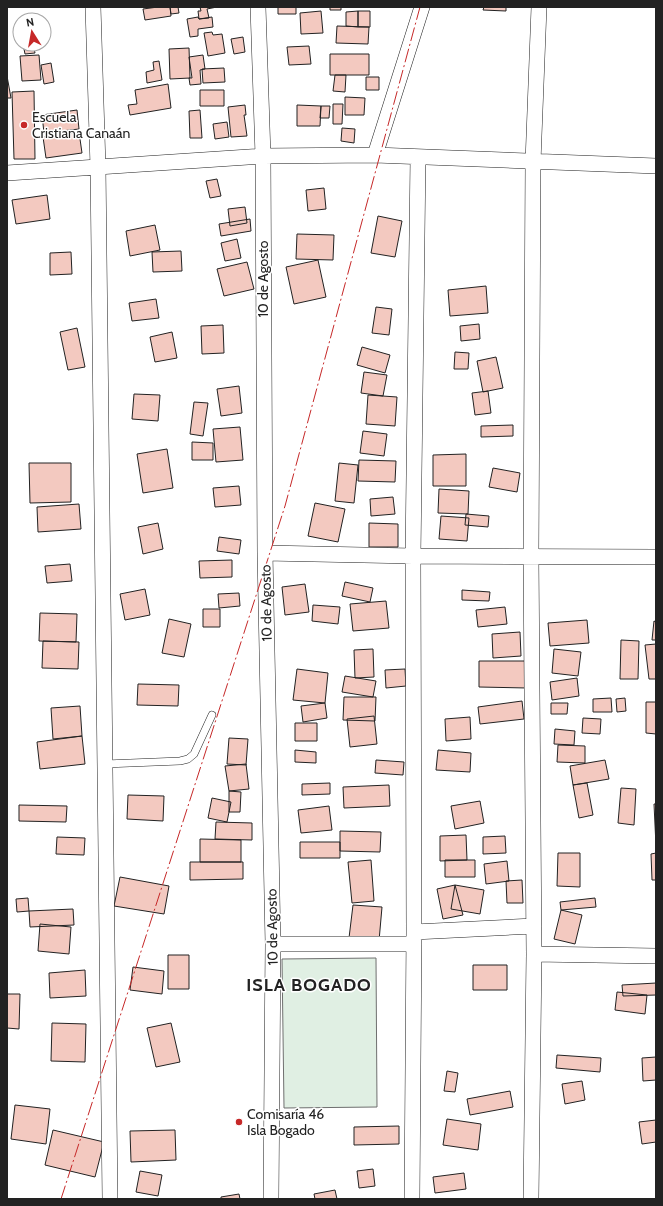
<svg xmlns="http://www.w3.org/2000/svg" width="663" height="1206" font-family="Cabin,sans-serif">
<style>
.green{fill:#e0efe3;stroke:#6f6f6f}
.building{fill:#f3c9c0;stroke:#222}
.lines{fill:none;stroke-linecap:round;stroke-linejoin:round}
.service-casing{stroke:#222;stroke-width:8}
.minor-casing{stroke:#222;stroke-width:16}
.service{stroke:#fff;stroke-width:7}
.minor{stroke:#fff;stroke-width:15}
.power{stroke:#c62828;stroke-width:1;stroke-dasharray:14 3 2 3;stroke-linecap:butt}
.poi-dot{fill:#c62828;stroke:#fff;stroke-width:1.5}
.labels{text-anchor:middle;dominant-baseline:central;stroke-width:3;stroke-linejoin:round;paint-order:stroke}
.poi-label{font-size:14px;fill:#222;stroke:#fff;text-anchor:start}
.street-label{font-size:14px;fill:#222;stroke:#fff}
.district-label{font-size:18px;font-weight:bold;letter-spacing:1px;fill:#222;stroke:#fff}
</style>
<rect width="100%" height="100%" fill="#fff"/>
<!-- green -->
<path class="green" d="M376,958L377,1107L284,1108L282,959Z"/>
<!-- building -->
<path class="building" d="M158,7H170L171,16L145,20L143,9Z
M170,7H178L179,13L171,14Z
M200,7H217L207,9L209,18L199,19L198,11H201Z
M278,7H296V14H278Z
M330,7H341V10H330Z
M484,7H506V11L483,10Z
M321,11L323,33L301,34L300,13Z
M358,11H370V27H358Z
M358,11V27L346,26V12Z
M198,17L199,19L212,17L213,27L198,29V36L190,37L187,19Z
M337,26L369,27L368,44L336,43Z
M212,32L213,35L222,34L225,53L208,56L204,33Z
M243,37L245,52L234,54L231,39Z
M23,44H33L35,53L25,54Z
M309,46L311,64L289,65L287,47Z
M189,48L190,78L170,79L169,49Z
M330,54H369V75H330Z
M39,55L41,80L22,81L20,56Z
M203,55L205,69L200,70L201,84L190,85L189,78H192L189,57Z
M159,61L162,80L147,83L146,72L154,70L153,62Z
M51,63L54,82L44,84L41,65Z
M224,68L225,82L203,83L202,69Z
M335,75H346L345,92L333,91Z
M7,76L11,98H7Z
M366,77H379V90H366Z
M168,84L171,108L130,115L128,105L137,104L135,90Z
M200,90H224V106H200Z
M34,91L35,159H14L12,92Z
M345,97L365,98L364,115H345Z
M333,104H343L342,124H333Z
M245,105L246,115H244L247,136L231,137L228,107Z
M297,105L321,106L320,126H297Z
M321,106H330L329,118H320Z
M77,110L79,129L44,133L42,115Z
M200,110L202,138H190L189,111Z
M227,122L229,137L215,139L213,124Z
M342,128L355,129L354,143L341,141Z
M79,132L82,153L46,158L43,137Z
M217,179L221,196L210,198L206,181Z
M324,188L326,209L308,211L306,190Z
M47,195L50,219L16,224L12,200Z
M245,207L247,223L230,226L228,209Z
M378,216L402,221L395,257L371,253Z
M250,219L251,231L221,236L219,224Z
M155,225L160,250L130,256L126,231Z
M297,234L334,235L333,260L296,259Z
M237,239L241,258L225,261L221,243Z
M181,251L182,271L153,272L152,252Z
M71,252L72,274L50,275V253Z
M318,260L326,297L294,304L286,267Z
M247,262L254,289L224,296L217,269Z
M486,286L488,313L450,316L448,290Z
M156,299L159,318L132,321L129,303Z
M376,307L392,309L389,335L372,333Z
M479,324L480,339L461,341L460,326Z
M223,325L224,353L202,354L201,326Z
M77,328L85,367L68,370L60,332Z
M172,332L177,358L155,362L150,337Z
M362,347L390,355L385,373L357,365Z
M455,352L469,353L468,369H454Z
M496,357L503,388L483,392L477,361Z
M364,372L387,375L383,396L361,393Z
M239,386L242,413L221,416L217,389Z
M488,391L491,413L475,415L472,393Z
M134,394L160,395L158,421L132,419Z
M368,395L397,397L395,426L366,424Z
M194,402L208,403L203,436L190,434Z
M513,425V436L481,437V426Z
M240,427L243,460L216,462L213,429Z
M363,431L387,434L384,456L360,453Z
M192,442L213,443V460H192Z
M167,449L173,488L143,493L137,454Z
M466,454V486H433V455Z
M359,460L396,461L395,482L358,481Z
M29,463H71V502L30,503Z
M339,463L358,465L354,503L335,501Z
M493,468L520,473L517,492L489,487Z
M239,486L241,505L215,507L213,488Z
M439,489L469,491L468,514L438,513Z
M393,497L395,514L371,516L370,499Z
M315,503L345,509L338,542L308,536Z
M79,504L81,529L38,532L37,507Z
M466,514L489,516L488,527L465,525Z
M441,516L469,518L467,541L439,539Z
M158,523L163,549L143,554L138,527Z
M369,523L398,524V547H369Z
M219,537L241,540L239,554L217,551Z
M232,560V577L200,578L199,561Z
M70,564L72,581L47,583L45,566Z
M345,582L373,588L370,602L342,596Z
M305,584L309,612L285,615L282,587Z
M145,589L150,615L125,620L120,594Z
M462,590L490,592L489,601L462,600Z
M239,593L240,606L219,608L218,594Z
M386,601L389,628L353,631L350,604Z
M313,605L340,607L338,624L312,621Z
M505,607L507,624L478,627L476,610Z
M203,609H220V627H203Z
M40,613L77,614L76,642L39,641Z
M169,619L191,624L184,657L162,653Z
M587,620L589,643L550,646L548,623Z
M654,621L656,622V640H652Z
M520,632L521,656L493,658L492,634Z
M621,640L639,641L638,679H620Z
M43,641L79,642L78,669L42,668Z
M656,644V679H649L645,645Z
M373,649L374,677L355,678L354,650Z
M554,649L581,652L578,676L552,673Z
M479,661H527V688L479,687Z
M297,669L328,673L325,703L293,700Z
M405,669L406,686L386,688L385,670Z
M345,676L376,681L373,697L342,692Z
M577,678L579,696L552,700L550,682Z
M138,684L179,685L178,706L137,705Z
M344,697H376L375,721L343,720Z
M611,698L612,712H593V699Z
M625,698L626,711L617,712L616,699Z
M522,701L524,719L480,724L478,707Z
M646,702H656V734L646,733Z
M325,703L327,718L303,722L301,706Z
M551,703H568L567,714H551Z
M80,706L82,736L53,739L51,708Z
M374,716L377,744L350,747L347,719Z
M470,717L471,739L446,741L445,719Z
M583,718L601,719L600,734L582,733Z
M295,723H317V741H295Z
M555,729L575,731L574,745L554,744Z
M82,736L85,764L40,769L37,742Z
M229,738L248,739L246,765L227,764Z
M558,745L585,746V763L557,762Z
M295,750L316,752V763L295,762Z
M438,750L471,753L470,772L436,770Z
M376,760L404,762L403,775L375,773Z
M605,760L609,779L573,785L570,766Z
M246,764L249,789L229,791L225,766Z
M330,783V794L302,795V784Z
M587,783L593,815L579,818L573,785Z
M389,785L390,806L344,808L343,787Z
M621,788L636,789L634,825L618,823Z
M229,791L241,792L240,812H229Z
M128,795L164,796L163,821L127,819Z
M212,798L231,802L227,822L208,818Z
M480,801L484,823L455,829L451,806Z
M654,804H656V846Z
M19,805L67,806L66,822L19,821Z
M329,806L332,830L301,833L298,810Z
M216,822L252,823V840L215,839Z
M340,831L381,832L380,852L340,851Z
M466,835L467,860L440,861V836Z
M505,836L506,853L483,854V837Z
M57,837L85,838L84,855L56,854Z
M200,839L241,840V862H200Z
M300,842H340V858H300Z
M558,853H580V887L557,886Z
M656,853V880H652L651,854Z
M371,860L374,901L352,903L348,862Z
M445,860H475V877H445Z
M507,861L509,881L486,884L484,864Z
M190,862H243V879L190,880Z
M120,877L169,886L164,914L114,906Z
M522,880L523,903H507L506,881Z
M455,885L463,915L443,919L437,889Z
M455,885L484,890L480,914L451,909Z
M28,898L29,911L17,912L16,899Z
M595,898L596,907L561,910L560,902Z
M353,905L382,907L379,941L349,938Z
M73,909L74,925L30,927L29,911Z
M561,910L582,915L575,944L554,939Z
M40,924L71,927L69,954L38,951Z
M168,955H189V989H168Z
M473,965H507V990H473Z
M133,967L164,971L162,994L130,990Z
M85,970L86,996L50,998L49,973Z
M656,983V995L623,996L622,985Z
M617,992L647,995L645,1014L615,1010Z
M7,994H20L19,1029L7,1028Z
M52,1023L86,1024L85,1062L51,1061Z
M171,1023L180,1062L156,1067L147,1028Z
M557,1055L601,1058L600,1072L556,1068Z
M656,1057V1080L643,1081L642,1058Z
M447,1071L458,1073L455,1092L444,1091Z
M582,1081L585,1100L565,1104L562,1084Z
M510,1091L513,1107L470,1115L467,1099Z
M15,1105L50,1109L46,1144L11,1139Z
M447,1119L481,1124L478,1150L443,1145Z
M656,1120V1142L642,1144L639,1122Z
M399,1126V1144L354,1145V1127Z
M53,1130L104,1142L95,1177L45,1165Z
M175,1130L176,1160L131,1162L130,1131Z
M373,1169L375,1186L359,1188L357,1171Z
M140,1171L162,1175L158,1196L136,1192Z
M464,1173L466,1189L435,1193L433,1177Z
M335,1190L337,1199H315L314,1194Z
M239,1194L240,1199H221V1197Z"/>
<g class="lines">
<!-- service casing -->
<g class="service-casing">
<path id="service" d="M105,764L180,761L188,759L194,754L212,715"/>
</g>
<!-- minor casing -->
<g class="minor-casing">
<path id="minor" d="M93,7L98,167L110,1199
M258,7L263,156L265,553L273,944L271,1199
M375,155L422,7
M7,173L263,156L375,155L656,166
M265,553L413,556L656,557
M414,932L534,926
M273,944H414
M534,954L656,956
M412,1199L414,932L413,556L418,157
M531,1199L534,954L531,556L533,162L539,7"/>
</g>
<!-- service -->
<use href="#service" class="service"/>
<!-- minor -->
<use href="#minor" class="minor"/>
<!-- power -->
<path class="power" d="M61,1199L285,506L420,7"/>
</g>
<!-- markers -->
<g class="poi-dot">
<circle cx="24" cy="125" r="4"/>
<circle cx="239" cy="1122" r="4"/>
</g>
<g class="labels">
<!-- poi labels -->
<g class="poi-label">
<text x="32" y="117">Escuela<tspan x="32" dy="16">Cristiana Canaán</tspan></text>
<text x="247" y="1114">Comisaría 46<tspan x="247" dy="16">Isla Bogado</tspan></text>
</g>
<!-- street labels -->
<g class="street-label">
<text transform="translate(263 279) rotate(-90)">10 de Agosto</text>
<text transform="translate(266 603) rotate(-91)">10 de Agosto</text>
<text transform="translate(272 927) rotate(-91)">10 de Agosto</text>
</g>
<!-- district labels -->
<g class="district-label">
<text x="309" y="985">ISLA BOGADO</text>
</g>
</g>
<!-- border -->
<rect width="663" height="1206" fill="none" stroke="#222222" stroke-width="16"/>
<!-- north arrow -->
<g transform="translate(32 32) rotate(349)"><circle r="19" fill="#ffffff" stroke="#a7a7a7"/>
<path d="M0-3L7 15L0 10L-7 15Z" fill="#c62828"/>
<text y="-6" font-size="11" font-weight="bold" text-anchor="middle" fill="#222222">N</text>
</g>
</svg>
